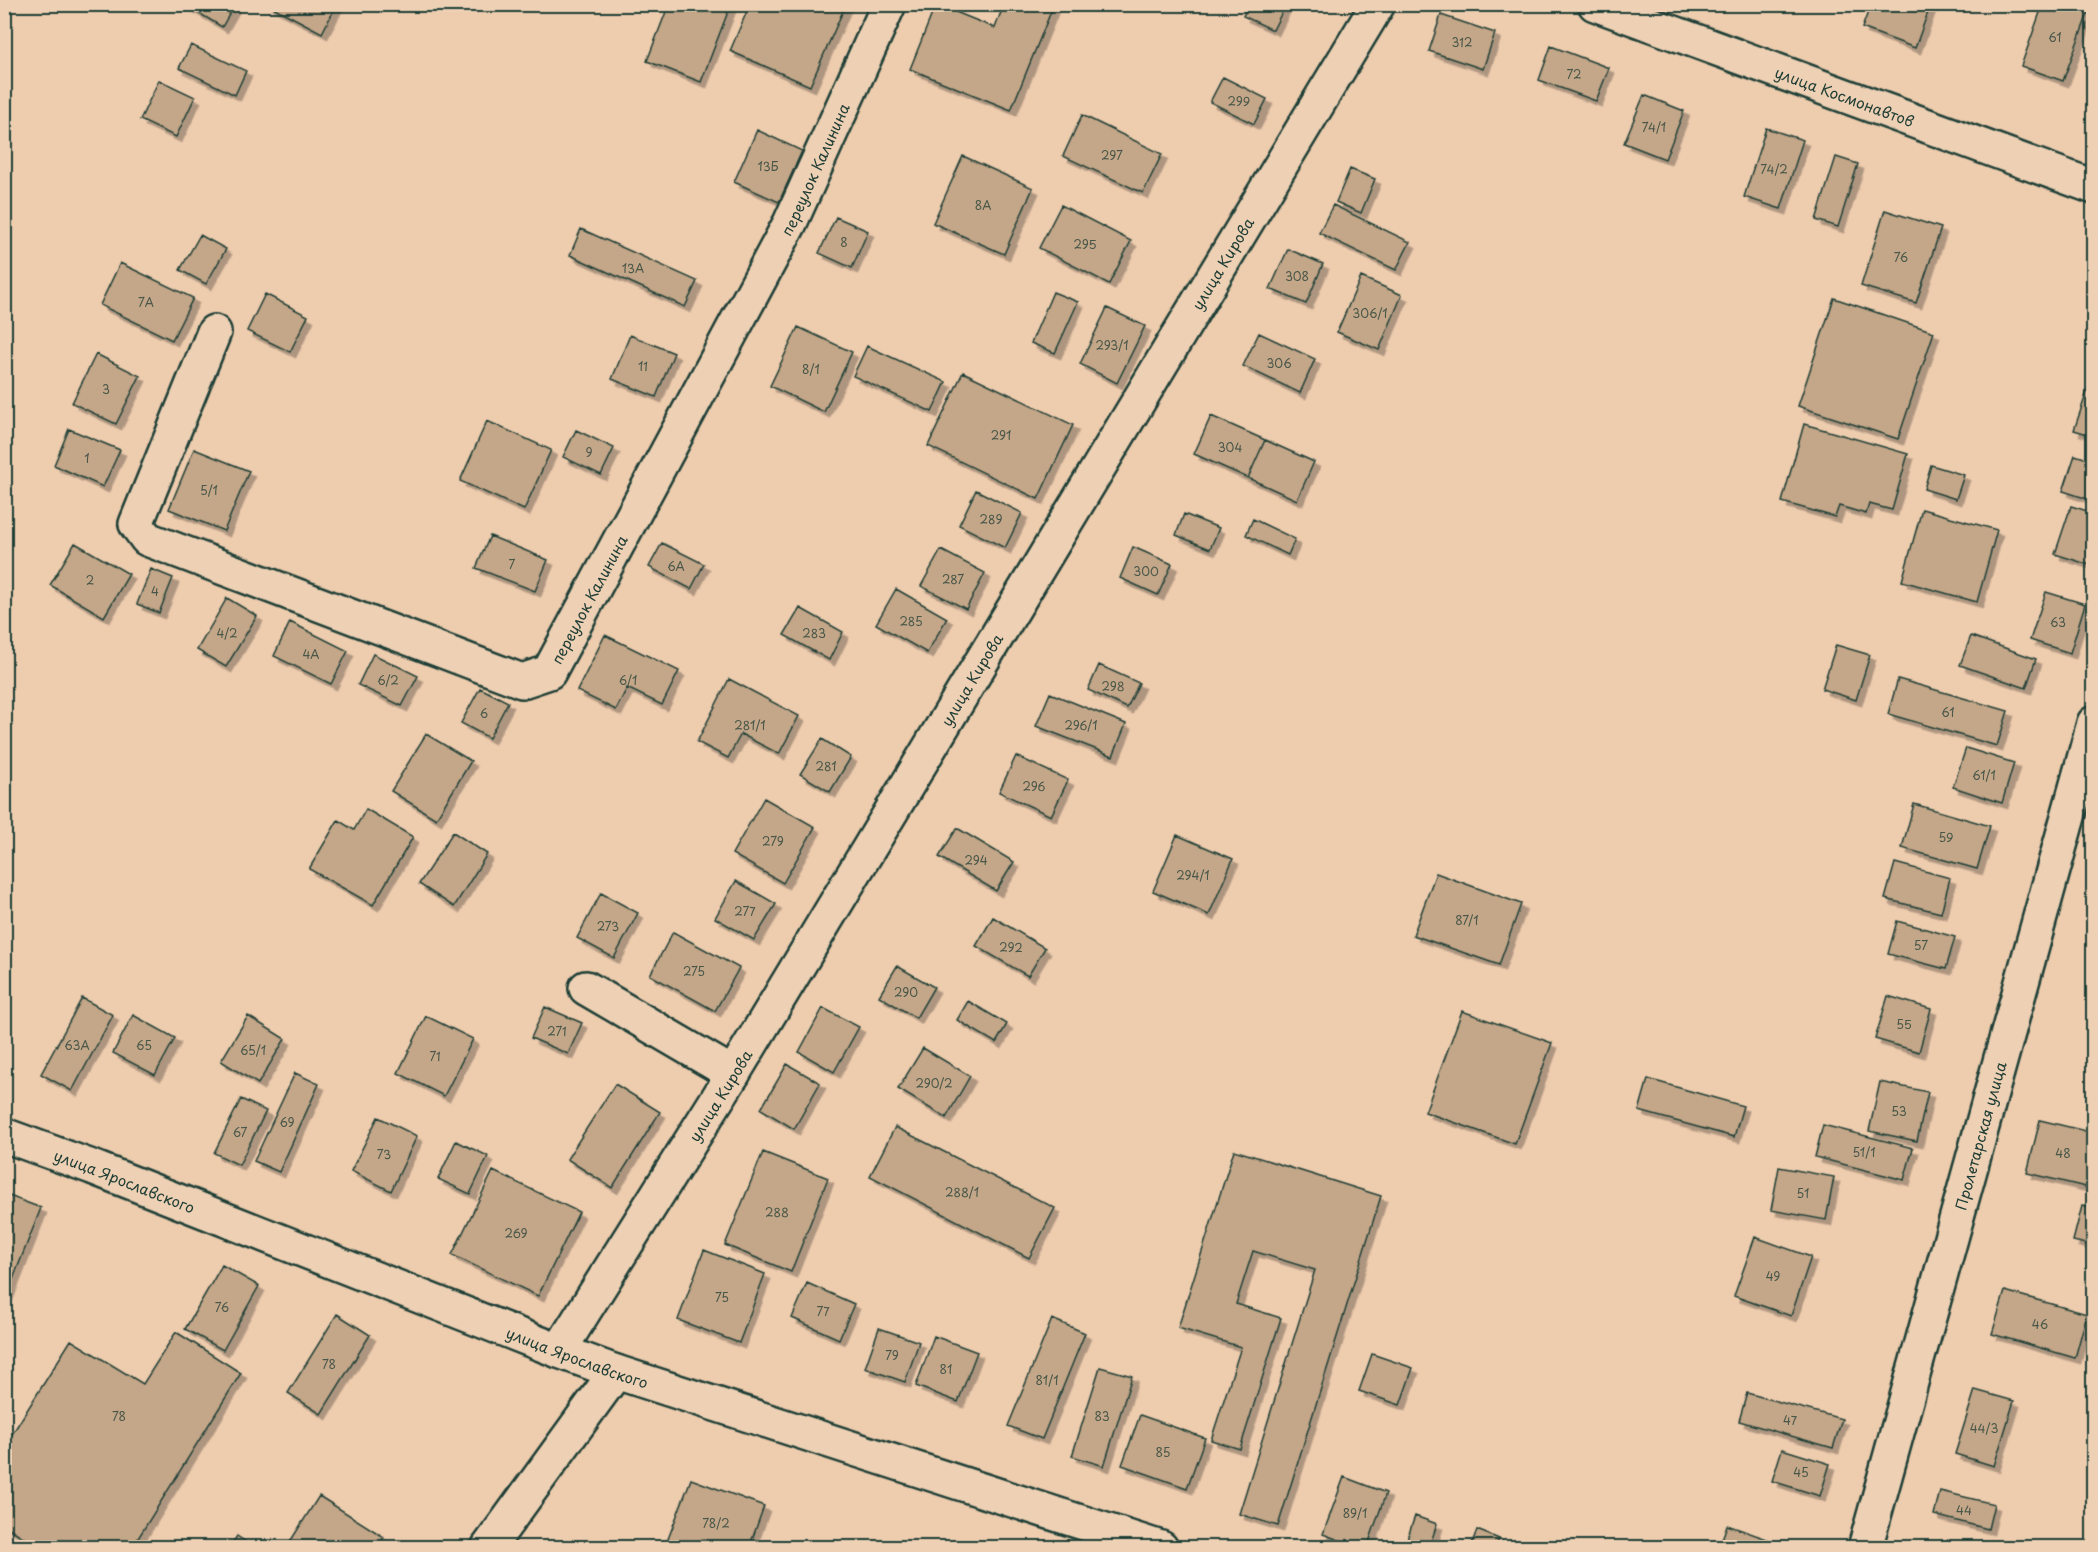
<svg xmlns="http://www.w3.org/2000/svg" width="2098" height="1552" font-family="'Playpen Sans',sans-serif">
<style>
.building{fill:#c4a688;stroke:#1f3d34;stroke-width:1.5;filter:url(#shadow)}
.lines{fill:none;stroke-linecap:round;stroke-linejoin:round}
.minor-casing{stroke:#1f3d34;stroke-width:38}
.minor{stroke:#eed1b5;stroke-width:33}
.labels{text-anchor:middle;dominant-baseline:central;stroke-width:4.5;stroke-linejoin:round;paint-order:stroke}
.number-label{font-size:12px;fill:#485749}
.street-label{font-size:15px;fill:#1f3d34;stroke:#eed1b5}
</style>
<defs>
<filter id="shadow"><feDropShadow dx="5.5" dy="5.5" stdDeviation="0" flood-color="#0004"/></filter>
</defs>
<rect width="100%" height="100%" fill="#eeccae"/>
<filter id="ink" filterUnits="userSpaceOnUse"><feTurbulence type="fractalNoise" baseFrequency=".0167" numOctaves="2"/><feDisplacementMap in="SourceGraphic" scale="12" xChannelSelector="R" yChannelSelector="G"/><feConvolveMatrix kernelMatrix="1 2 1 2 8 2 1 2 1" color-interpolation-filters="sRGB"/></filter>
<g filter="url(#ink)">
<!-- building -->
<path class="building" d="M187,4H235L222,27L187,6Z
M267,4H337L322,33Z
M669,4H731L701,82L647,61Z
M750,4H846L810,86L730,51Z
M936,4L995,28L1004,4H1054L1011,110L910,69Z
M1249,4H1286L1273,30L1243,16Z
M1871,4H1931L1915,48L1862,28Z
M2043,4H2080L2090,8L2063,81L2021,66Z
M1441,15L1495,33L1483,69L1429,51Z
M191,45L246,71L235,95L179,68Z
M1551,46L1609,68L1596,101L1539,80Z
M1223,77L1267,99L1254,124L1210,102Z
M159,80L195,97L176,137L140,120Z
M1644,95L1684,111L1665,159L1624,143Z
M1082,115L1162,154L1143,193L1063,156Z
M1766,128L1803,140L1781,209L1744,197Z
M757,130L802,151L779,202L734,182Z
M963,156L1033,188L1004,254L933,223Z
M1836,157L1858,164L1838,227L1816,220Z
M1350,169L1375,179L1361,213L1336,202Z
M1061,205L1131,241L1109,284L1039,248Z
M1333,205L1410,242L1396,270L1319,233Z
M1885,210L1941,228L1916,303L1861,286Z
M836,217L868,231L852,268L819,253Z
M581,229L697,281L685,307L570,255Z
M200,235L226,249L206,284L180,270Z
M1288,249L1323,264L1306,304L1270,289Z
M120,263L193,298L172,340L100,305Z
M1361,277L1402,295L1379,350L1337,332Z
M1053,292L1078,302L1055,353L1031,343Z
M265,294L308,316L290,352L247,331Z
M1834,298L1934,332L1898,439L1798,406Z
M1107,308L1145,326L1117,383L1080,364Z
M798,327L852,352L824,412L770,386Z
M1259,333L1315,359L1300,393L1243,366Z
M630,335L674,353L656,397L612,379Z
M867,346L946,382L932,412L853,376Z
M96,354L140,376L116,424L72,403Z
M2094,371V436L2074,430Z
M963,372L1073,425L1038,499L928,446Z
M1211,416L1265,440L1248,478L1194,454Z
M487,421L551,450L524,510L460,481Z
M1804,424L1908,454L1892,510L1869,504L1866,514L1839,506L1835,517L1782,502Z
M69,429L120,450L103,487L54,465Z
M576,430L614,448L601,475L563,457Z
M1265,440L1314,462L1297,500L1248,478Z
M194,449L249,471L224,531L169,509Z
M2075,455L2094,461V501L2063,491Z
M1931,465L1964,475L1956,499L1924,489Z
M976,490L1022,513L1005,548L959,525Z
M2071,506L2094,513L2093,566L2055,554Z
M1922,509L1997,530L1977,602L1902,581Z
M1184,514L1219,528L1210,549L1176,535Z
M1253,519L1295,539L1288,555L1246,535Z
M490,536L548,560L535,591L476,568Z
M75,543L129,574L104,617L50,585Z
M662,543L704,564L691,589L649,567Z
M1133,547L1172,564L1158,595L1120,578Z
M941,550L985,573L966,609L921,586Z
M151,569L173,578L159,613L137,604Z
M896,589L947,618L927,653L876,624Z
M2046,592L2085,604L2070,653L2030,640Z
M227,598L257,616L226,667L197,650Z
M800,608L843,632L829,660L784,635Z
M290,622L348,651L331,684L274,656Z
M605,635L679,671L662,705L627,688L616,710L577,691Z
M1971,636L2036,659L2026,688L1960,665Z
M1836,645L1870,655L1856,700L1822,689Z
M373,654L418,676L402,706L358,685Z
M1099,665L1139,683L1127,708L1088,690Z
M729,679L799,716L779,754L741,734L728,758L697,742Z
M1898,679L2008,711L1997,746L1888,714Z
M480,688L508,702L489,738L461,723Z
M1050,693L1126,724L1113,756L1036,726Z
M426,734L471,761L436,819L391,791Z
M822,739L851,757L830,792L800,774Z
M1966,748L2014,763L2002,803L1953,787Z
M1016,756L1068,780L1051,816L999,792Z
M764,798L815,827L783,883L732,854Z
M1914,804L1990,826L1977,869L1902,848Z
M366,809L413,837L373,905L309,869L338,820L354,830Z
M957,828L1014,862L996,891L939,857Z
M453,832L487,854L454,907L419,884Z
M1177,835L1233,859L1209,915L1153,891Z
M1895,863L1950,878L1941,913L1885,899Z
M1436,873L1521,904L1499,965L1413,935Z
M736,881L776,904L754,940L715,918Z
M601,893L638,913L614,958L577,938Z
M993,917L1045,948L1028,976L976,946Z
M1897,921L1955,937L1946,969L1888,954Z
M673,932L739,968L715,1011L650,975Z
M897,966L934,987L916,1018L879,996Z
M1888,996L1931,1009L1919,1052L1875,1039Z
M82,998L113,1015L72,1091L41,1074Z
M968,1001L1007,1024L996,1043L957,1020Z
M545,1007L582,1023L568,1054L531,1038Z
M823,1008L859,1027L834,1072L799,1052Z
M1462,1011L1552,1043L1515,1144L1425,1112Z
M133,1015L175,1038L155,1075L113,1053Z
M248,1016L285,1039L258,1084L221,1061Z
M426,1016L473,1039L444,1096L398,1073Z
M923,1048L970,1076L946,1118L898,1089Z
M787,1064L820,1083L794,1129L761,1109Z
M295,1073L319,1084L279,1172L254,1161Z
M1648,1079L1743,1106L1734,1137L1639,1111Z
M1880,1082L1928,1092L1917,1141L1869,1131Z
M615,1084L660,1112L612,1188L567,1159Z
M241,1099L266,1111L239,1165L214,1153Z
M378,1117L417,1136L391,1191L351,1171Z
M2040,1120L2094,1133V1189L2027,1173Z
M1823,1125L1913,1148L1904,1180L1815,1157Z
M895,1127L1055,1208L1029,1258L870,1176Z
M456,1141L488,1156L470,1194L438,1179Z
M1234,1150L1381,1196L1278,1526L1239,1514L1315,1270L1253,1251L1236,1304L1281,1318L1240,1449L1211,1440L1241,1347L1178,1328Z
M763,1152L828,1178L791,1272L725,1245Z
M1779,1167L1834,1177L1826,1220L1771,1210Z
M493,1171L579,1212L538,1296L452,1255Z
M4,1194L41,1208L4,1302Z
M2082,1206L2094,1209V1246L2073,1241Z
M1755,1237L1811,1257L1791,1316L1734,1296Z
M704,1250L765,1274L739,1343L678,1320Z
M222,1265L259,1286L223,1350L185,1329Z
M807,1283L854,1304L839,1339L792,1318Z
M2005,1291L2087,1314L2075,1358L1992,1334Z
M337,1314L370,1335L321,1414L288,1393Z
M1052,1319L1085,1333L1042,1439L1008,1426Z
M879,1328L919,1342L905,1382L865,1368Z
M176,1332L241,1373L132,1548H40L4,1525V1447L71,1340L143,1384Z
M934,1336L977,1352L958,1402L916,1386Z
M1372,1354L1413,1368L1400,1405L1359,1391Z
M1100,1367L1132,1376L1104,1466L1072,1456Z
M1975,1390L2014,1401L1994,1466L1955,1454Z
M1747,1393L1842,1419L1833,1448L1739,1421Z
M1140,1415L1205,1438L1187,1488L1122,1465Z
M1782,1449L1830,1464L1820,1496L1772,1481Z
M1344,1477L1386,1493L1367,1548H1360L1323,1534Z
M691,1479L764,1506L749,1548H691L668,1539Z
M1940,1491L1994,1504L1988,1529L1934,1515Z
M319,1496L384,1537L377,1548H286Z
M1415,1516L1437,1524L1429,1548H1404Z
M1727,1525L1790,1547V1548H1719Z
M1477,1530L1499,1539L1495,1548H1470Z
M237,1536L255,1548H229Z
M1522,1539L1547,1548H1519Z"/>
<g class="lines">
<!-- minor casing -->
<g class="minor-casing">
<g id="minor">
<path id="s1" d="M1595,4L2094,187"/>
<path id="s2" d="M214,332L136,524L147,539L522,681L549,672L790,223L889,4"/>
<path d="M586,988L733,1074"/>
<path id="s3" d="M4,1135L92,1167L559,1351L616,1372L1161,1548"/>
<path id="s4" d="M559,1351L733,1074L1378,4"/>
<path d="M488,1548L616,1372"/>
<path id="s5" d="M1865,1548L2094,723"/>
</g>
</g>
<!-- minor -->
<use href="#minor" class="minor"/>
</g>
</g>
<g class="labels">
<!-- number labels -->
<g class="number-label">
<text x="2055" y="37">61</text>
<text x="1462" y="42">312</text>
<text x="1574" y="74">72</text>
<text x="1239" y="101">299</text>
<text x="1654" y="127">74/1</text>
<text x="1112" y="155">297</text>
<text x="768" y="166">13Б</text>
<text x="1774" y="169">74/2</text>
<text x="983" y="205">8А</text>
<text x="844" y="242">8</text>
<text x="1085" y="244">295</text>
<text x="1901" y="257">76</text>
<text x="633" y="268">13А</text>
<text x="1297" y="276">308</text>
<text x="146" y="302">7А</text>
<text x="1370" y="313">306/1</text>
<text x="1112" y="345">293/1</text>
<text x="1279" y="363">306</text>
<text x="643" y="366">11</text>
<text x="811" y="369">8/1</text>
<text x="106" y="389">3</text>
<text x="1001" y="435">291</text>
<text x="1230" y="447">304</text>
<text x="589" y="452">9</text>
<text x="87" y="458">1</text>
<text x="209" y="490">5/1</text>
<text x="991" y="519">289</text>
<text x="512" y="564">7</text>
<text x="676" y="566">6А</text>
<text x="1146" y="571">300</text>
<text x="953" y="579">287</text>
<text x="90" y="580">2</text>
<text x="155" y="591">4</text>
<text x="911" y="621">285</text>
<text x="2058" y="622">63</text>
<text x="227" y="633">4/2</text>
<text x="814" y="633">283</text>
<text x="311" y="654">4А</text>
<text x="388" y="680">6/2</text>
<text x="628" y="680">6/1</text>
<text x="1113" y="686">298</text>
<text x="1948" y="712">61</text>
<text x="484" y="713">6</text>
<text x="750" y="725">281/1</text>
<text x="1081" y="725">296/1</text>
<text x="826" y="766">281</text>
<text x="1984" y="775">61/1</text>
<text x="1034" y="786">296</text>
<text x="1946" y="837">59</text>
<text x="773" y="841">279</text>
<text x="976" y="860">294</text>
<text x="1193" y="875">294/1</text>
<text x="745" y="911">277</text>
<text x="1467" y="920">87/1</text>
<text x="608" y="926">273</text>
<text x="1921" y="945">57</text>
<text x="1011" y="947">292</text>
<text x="694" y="971">275</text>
<text x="906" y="992">290</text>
<text x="1904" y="1024">55</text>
<text x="557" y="1031">271</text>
<text x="77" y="1045">63А</text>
<text x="144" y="1045">65</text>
<text x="253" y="1050">65/1</text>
<text x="435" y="1056">71</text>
<text x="934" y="1083">290/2</text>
<text x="1899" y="1111">53</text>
<text x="287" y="1122">69</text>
<text x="240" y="1132">67</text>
<text x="1864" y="1152">51/1</text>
<text x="2063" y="1153">48</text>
<text x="384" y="1154">73</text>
<text x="962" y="1192">288/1</text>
<text x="1803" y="1193">51</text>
<text x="777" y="1212">288</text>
<text x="516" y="1233">269</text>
<text x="1773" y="1276">49</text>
<text x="722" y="1297">75</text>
<text x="222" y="1307">76</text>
<text x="823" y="1311">77</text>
<text x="2040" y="1324">46</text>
<text x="892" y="1355">79</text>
<text x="329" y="1364">78</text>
<text x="946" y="1369">81</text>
<text x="1047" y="1380">81/1</text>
<text x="119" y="1416">78</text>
<text x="1102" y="1416">83</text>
<text x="1790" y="1420">47</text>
<text x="1984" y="1428">44/3</text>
<text x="1163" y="1452">85</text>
<text x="1801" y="1472">45</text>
<text x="1964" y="1510">44</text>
<text x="1355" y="1513">89/1</text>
<text x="716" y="1523">78/2</text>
</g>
<!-- street labels -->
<g class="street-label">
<text stroke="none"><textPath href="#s1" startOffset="266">улица Космонавтов</textPath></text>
<text stroke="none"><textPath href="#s2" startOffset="1224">переулок Калинина</textPath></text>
<text stroke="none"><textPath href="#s4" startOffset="1274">улица Кирова</textPath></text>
<text stroke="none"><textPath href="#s2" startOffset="738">переулок Калинина</textPath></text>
<text stroke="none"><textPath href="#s4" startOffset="788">улица Кирова</textPath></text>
<text stroke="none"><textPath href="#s4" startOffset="302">улица Кирова</textPath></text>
<text stroke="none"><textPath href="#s5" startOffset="428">Пролетарская улица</textPath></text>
<text stroke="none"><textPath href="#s3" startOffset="129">улица Ярославского</textPath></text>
<text stroke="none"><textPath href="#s3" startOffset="615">улица Ярославского</textPath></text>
</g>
</g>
<!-- margin -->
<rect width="2098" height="1552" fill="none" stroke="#eed1b5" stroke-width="24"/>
<rect x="12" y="12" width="2074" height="1528" fill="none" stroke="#1f3d34" stroke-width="2" filter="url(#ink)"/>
</svg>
